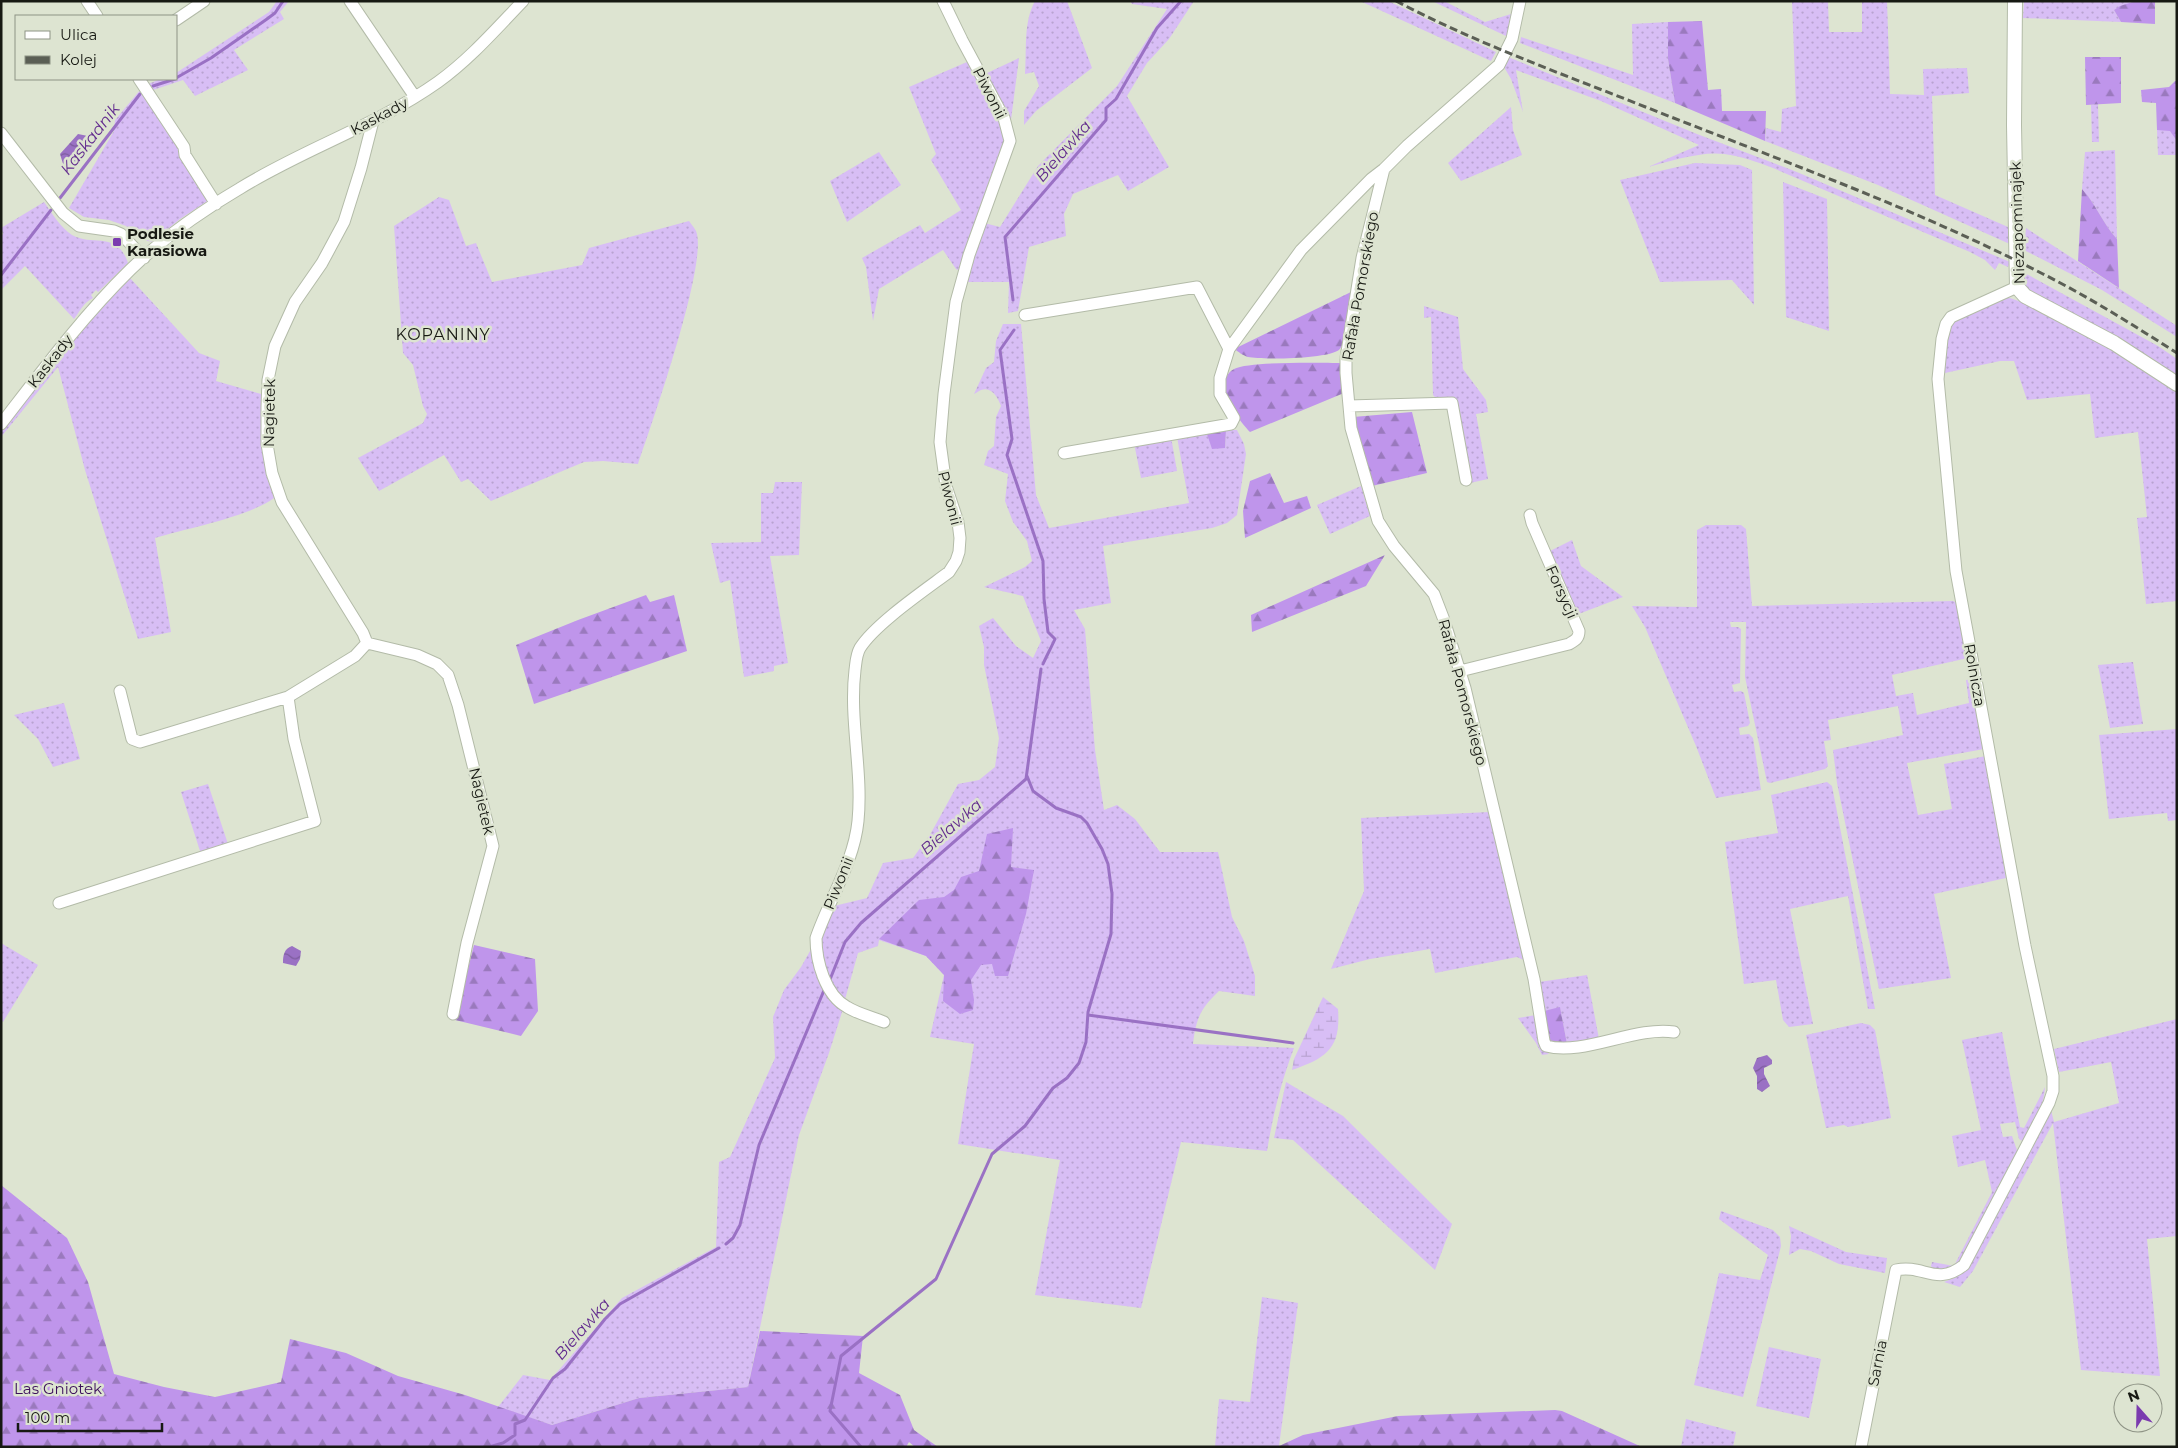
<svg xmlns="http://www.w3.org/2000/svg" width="2178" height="1448" font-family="Montserrat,sans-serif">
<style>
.grass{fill:url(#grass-dots)}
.forest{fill:url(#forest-firs)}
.wetland{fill:url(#wetland-marsh)}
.water{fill:url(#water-waves)}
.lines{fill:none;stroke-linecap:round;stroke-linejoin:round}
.stream{stroke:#9a71c4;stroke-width:3}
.minor-casing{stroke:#b3bba8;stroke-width:13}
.tertiary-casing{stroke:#b3bba8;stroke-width:16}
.minor{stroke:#fff;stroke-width:11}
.tertiary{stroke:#fff;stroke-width:14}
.rail{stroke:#5b5f55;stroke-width:3;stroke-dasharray:8 4;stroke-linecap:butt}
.poi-dot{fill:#7b3baf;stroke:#dde4d1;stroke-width:2}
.labels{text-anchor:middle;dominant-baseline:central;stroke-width:5;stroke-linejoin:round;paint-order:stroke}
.street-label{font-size:15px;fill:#171913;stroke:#dde4d1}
.poi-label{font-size:15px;font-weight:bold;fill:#171913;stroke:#dde4d1;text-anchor:start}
.park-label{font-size:15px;fill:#3b0e5b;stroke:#dde4d1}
.water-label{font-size:16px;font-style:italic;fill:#622b8e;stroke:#dde4d1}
.neighbourhood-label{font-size:16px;letter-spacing:1px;fill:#171913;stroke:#dde4d1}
</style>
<defs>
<pattern id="grass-dots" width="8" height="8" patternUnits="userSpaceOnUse" patternTransform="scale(1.25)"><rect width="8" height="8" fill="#d8bef5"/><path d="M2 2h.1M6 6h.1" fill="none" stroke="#b9a3d1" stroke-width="1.8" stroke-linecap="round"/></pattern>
<pattern id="forest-firs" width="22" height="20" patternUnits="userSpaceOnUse" patternTransform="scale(1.25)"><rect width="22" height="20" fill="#bf95eb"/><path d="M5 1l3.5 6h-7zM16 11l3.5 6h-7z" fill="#9a79bd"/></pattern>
<pattern id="wetland-marsh" width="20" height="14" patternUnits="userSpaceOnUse" patternTransform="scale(1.25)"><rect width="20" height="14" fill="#d8bef5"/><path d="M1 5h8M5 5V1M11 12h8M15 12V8" fill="none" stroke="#b9a3d1"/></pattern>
<pattern id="water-waves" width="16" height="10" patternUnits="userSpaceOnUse" patternTransform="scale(1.25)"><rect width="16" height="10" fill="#9a71c4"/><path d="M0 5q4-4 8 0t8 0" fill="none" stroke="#7d5c9e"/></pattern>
</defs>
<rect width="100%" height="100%" fill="#dde4d1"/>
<!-- grass -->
<path class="grass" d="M277,1H289L280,12L284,19L234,50L248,70L195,96L183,80L153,90L148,84L161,79H176V73L269,12Z
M1035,1H1067L1092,68L1036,111L1024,125V111L1039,86L1034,72L1025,74C1027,49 1023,23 1035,1Z
M1130,1H1194L1169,39L1147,63L1127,96L1169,167L1128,191L1118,175L1073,194L1064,214L1066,236L1029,247L1018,311L1008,313L1009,282H964L984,223L1000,227L1038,166L1117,86L1167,9L1132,4Z
M1360,1H1388L1496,52L1491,61Z
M1432,1H1444L1485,22L1511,14L1509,33L1506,36Z
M1792,1H1828L1829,32H1862V1H1887L1890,94L1924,95L1923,69L1967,68L1969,93L1932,96L1935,195L2008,227L2010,226L2012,245L1878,185L1765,141L1766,128L1781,132L1782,109L1796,106Z
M2024,1H2136L2114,10L2121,22L2023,18Z
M1668,22V59L1675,103L1520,43L1521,37L1633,75L1632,24Z
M1508,57L1697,134L1792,170L2010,262L2008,267L1999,263L1995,270L1985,260L1970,252L1773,168C1757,162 1741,156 1724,154C1702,151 1670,161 1648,167L1699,145L1601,101L1516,70L1523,112L1511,79L1504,67Z
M1019,58L1011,120L985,74Z
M967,62C982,87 1001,112 1005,141L960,271L956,269L943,250L879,289L873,321L866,267L862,258L920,225L925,233L961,210L931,160L936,154L909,87Z
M141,89L181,149L209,200L180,219L152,242L137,238L126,226L109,220L84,217L69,208L114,131L115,120Z
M2098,104L2099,142H2092L2091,105Z
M1511,107L1513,130L1522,155L1461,181L1448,163Z
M2157,130H2170L2177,141V155H2158Z
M2115,150L2117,239C2103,224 2096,204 2082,189L2085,152Z
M879,152L901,185L847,222L830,181Z
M1695,163L1740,165L1752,170L1754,305L1732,280L1660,282L1620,180Z
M1783,182L1827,199L1829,331L1786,317Z
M439,197L449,200L466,246L476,243L492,282L582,265L589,248L689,221C691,224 694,227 696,231C709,261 651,426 638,464L603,461L584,462L491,501L468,479L461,482L444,455L379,491L358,458L423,423L427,414L423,406L413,365L403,353L394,226Z
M44,202C52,213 60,227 72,235C93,247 117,230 128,263L98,292L96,290L91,295L93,298C82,304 81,310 74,319L25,266L1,290V236L3,234L1,228Z
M2026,228L2177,326V337L2102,290L2024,250Z
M2021,271L2158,346L2177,359V378L2034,295L2022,283Z
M130,278L199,353L220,361L216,381L261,394L263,454L274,498C248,517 188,528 155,538L171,632L138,639L85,470L58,367L1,437V431C43,379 82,324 130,278Z
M2010,298L2027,304L2119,353L2177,392V601L2146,604L2137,518L2147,517L2138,432L2095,438L2090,394L2027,400L2014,361H2000L1945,373C1944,314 1952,321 2002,299Z
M1424,306L1458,317L1463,369L1486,400L1488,412L1476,414L1488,479L1470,483L1455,401L1436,398L1433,395L1431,317L1424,318Z
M1003,324H1021L1036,495L1049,528L1189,503L1177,437L1206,431L1225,448L1226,430H1237L1244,444L1246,454L1237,515L1227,523L1212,528L1103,546L1111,603L1074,610L1085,629L1095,750L1104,810L1117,805L1135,819L1160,852H1218L1232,917L1244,941L1255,976V996L1219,991C1200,1009 1196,1019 1193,1044L1294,1048C1281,1082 1273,1115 1267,1151L1181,1142L1141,1308L1035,1295L1060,1160L958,1144L974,1044L930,1037L944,975L926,956L879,940L878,946L858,953L844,1003L836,993L818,952L830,907L867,898L883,863L913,858L931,833L958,784L979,780L995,767L999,738L984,665V647L979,626L993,618L1016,646L1033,658L1041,641L1023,596L984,587L1025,567L1032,561L1027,541L1013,522L1005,501L1008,474L984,465L988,451L994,446L996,417L1001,406C998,398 992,386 981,390C978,391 977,393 974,394L986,368L994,362L996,341Z
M1171,437L1177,471L1141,478L1134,443Z
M775,482H802L799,555L770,556L788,663L774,666V671L744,677L730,580L720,583L711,543L761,542V493H773Z
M1361,486L1370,516L1330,534L1317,505Z
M1706,525H1741L1746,529L1752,606L1953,601L1957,603L1968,658L1892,675L1896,696L1913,693L1917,715L1969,703L1966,680L1973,679L1984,749L1907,763L1918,815L1952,809L1944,764L1986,756L2006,878L1934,894L1951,978L1879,989L1837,783L1833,750L1903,735L1898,706L1828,720L1831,740L1824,741L1828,766L1825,769L1770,783L1767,782L1745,677L1746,622H1730L1731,627H1738L1741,629L1740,683L1732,685L1734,692L1741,691L1744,693L1750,723L1748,726L1739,728L1740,735L1749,734L1753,738L1761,790L1716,798L1696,746L1645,627L1632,606L1697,607V530Z
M1572,540L1581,566L1623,597L1576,615L1548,552Z
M2133,662L2143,724L2110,728L2098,665Z
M64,703L80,759L53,767L38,739L14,715Z
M2177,729V820L2168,821L2167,813L2109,819L2099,735Z
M1827,782L1832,786L1875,1009H1868L1848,896L1790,909L1813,1024L1789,1027L1783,1020L1776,980L1744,984L1725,842L1778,833L1771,795Z
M208,784L228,844L201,854L181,792Z
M1490,812L1526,961L1517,957L1435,973L1430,949L1370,959L1331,969L1364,891L1361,818Z
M1,943L38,965L3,1022L1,1019Z
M814,944L843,1009L829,1053L799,1135L748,1387L639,1398L552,1425L498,1407L523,1375L550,1380L622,1298L716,1247L719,1162L730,1157L775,1058L773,1017L784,990L801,967Z
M1587,975L1599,1039L1567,1044L1560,1008L1544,1011L1539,982Z
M1536,1015L1542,1047L1549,1054L1542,1055L1536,1043L1518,1018Z
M2177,1019V1236L2147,1239L2160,1376L2081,1370L2053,1123L1973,1271L1960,1287L1944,1282L1957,1277L1969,1265L2051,1110L2054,1122L2119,1103L2111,1062L2059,1072L2054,1049Z
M1861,1023L1870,1025L1875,1030L1891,1118L1848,1127L1844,1125L1826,1128L1806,1035Z
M2002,1032L2020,1127L2024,1128L2045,1087C2044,1107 2033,1124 2024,1142L2019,1139L2015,1122L2000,1124L2003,1137L2012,1136L2018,1153L1958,1265L1950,1269L1934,1270L1931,1266L1932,1262L1954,1266L1992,1192L1985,1160L1958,1167L1952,1136L1981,1130L1962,1040Z
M1286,1082L1343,1116L1452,1224L1435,1270L1293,1140L1274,1138Z
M1721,1211L1773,1230L1780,1237L1781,1246L1743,1397L1694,1385L1719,1273L1760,1280L1768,1255L1719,1219Z
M1789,1226L1846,1252L1887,1258L1885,1273L1839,1264L1811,1251L1800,1249L1789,1255L1791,1236Z
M1262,1297L1298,1303L1279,1446L1215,1447L1219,1399L1250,1402Z
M1769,1347L1821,1359L1809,1418L1756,1406Z
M1686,1419L1736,1432L1733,1447H1681Z"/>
<!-- forest -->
<path class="forest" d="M2136,1H2155V24L2121,22L2114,10L2120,6Z
M1702,21L1708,90L1721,89L1722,111H1766L1765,141L1675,103L1668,59V22Z
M2085,57H2121V103L2086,105Z
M2175,81H2177V141L2170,131L2157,130L2156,103L2142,102L2141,90L2169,87Z
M2082,189C2096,204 2103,224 2117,239L2119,288L2078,261Z
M1351,292L1343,343C1342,345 1341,348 1339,350C1327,359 1263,360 1248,357C1242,355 1239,352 1234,349Z
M1342,363L1344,393L1250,432C1238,419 1210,383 1234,369C1249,361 1322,363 1342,363Z
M1412,412L1427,473L1372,486L1353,417Z
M1226,430L1225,448L1212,449L1206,431Z
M1270,473L1284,503L1307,496L1311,508L1245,538L1243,511L1250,481Z
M1385,555L1366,586L1252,632L1251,615Z
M646,595L650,602L674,595L687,651L534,704L516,645L578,620Z
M1013,828L1011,867L1034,870L1026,914L1008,976H995L992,964L981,965L971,980L974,1000L973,1010L960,1014L943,1001L944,975L926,956L879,939L919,900L944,897L954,890L961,877L979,871L987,834Z
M474,945L535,959L538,1011L521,1036L455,1020Z
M1560,1007L1567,1044H1552L1548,1039L1544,1011Z
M1,1185L67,1238L88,1282L114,1374L164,1387L215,1397L281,1382L290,1339L346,1353L398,1376L465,1395L552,1425L639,1398L748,1387L760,1331L863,1336L859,1373L900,1395L914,1430L938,1447H915L909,1442L906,1447H1Z
M1555,1410L1562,1411L1642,1447H1277L1303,1435L1398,1416Z"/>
<!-- wetland -->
<path class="wetland" d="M1323,997L1338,1009C1341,1048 1327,1058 1292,1070L1294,1059Z"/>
<!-- water -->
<path class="water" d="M78,134L88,136L92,141C91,153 81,162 71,169L64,167L60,154Z
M292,946L301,951L300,959L296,966L283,963C283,955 284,949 292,946Z
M1767,1055L1772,1060V1064L1764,1068V1074L1770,1086L1762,1092L1757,1089V1076L1753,1068L1757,1058Z"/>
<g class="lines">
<!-- stream -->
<path class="stream" d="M176,78L211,58L267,19L275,13L283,1
M153,86L175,79
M60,198L140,94
M1,275L51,210
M1013,300L1005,237L1106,120V108L1116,99L1157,28L1181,1
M1014,330L1000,350L1012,439L1007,455L1043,561L1044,599L1048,632L1055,639C1051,648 1047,655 1043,664
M829,982L845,942L861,923L1026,779L1041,669
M1088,1015L1293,1043
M726,1244L733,1238L740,1225L759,1145L825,988
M489,1447L503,1443L515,1435V1424L525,1420L553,1378L565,1369L605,1319L620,1304L719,1248
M861,1447L830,1411L841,1356L936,1279L992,1154L1025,1126L1053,1088L1067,1078L1079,1063L1086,1042L1088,1012L1111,934L1112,894L1108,864L1102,849L1087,823L1081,817L1056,808L1033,791L1027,776"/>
<!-- minor casing -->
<g class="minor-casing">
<path id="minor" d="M87,1L97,16
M350,1L415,97
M1520,1L1512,39L1499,65L1407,146L1384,169L1362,258L1346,358V373L1351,428L1378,521L1394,546L1434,594L1444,620L1465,688L1534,979L1544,1041L1546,1046C1584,1056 1635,1026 1674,1032
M176,20L204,1
M139,79L184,147L185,155L216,204
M1,133L63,213L79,226L114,231L121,234L144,258
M1025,315L1197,287L1229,349
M1349,406L1452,403L1466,480
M1,424C42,371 82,317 130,270C162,239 200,212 239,189C303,149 376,126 438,82C470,59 496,29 523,1
M1064,453L1231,424L1234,418L1220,394V378L1229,349L1301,250L1371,179L1384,169
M367,643L363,633L282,502L272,473L267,444V407L268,380L275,346L295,302L322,263L344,222L361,168L373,121
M367,643L417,655L437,664L448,675L458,705L493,846L467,943L453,1014
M1460,671L1569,644C1576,640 1579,638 1579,631L1532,523L1530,515
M120,691L132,739L140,742L288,697
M59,903L315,821L294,739L288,697L355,656L367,643
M884,1022C872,1017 858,1014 847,1007C825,995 816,961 816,938C829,900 854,862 858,821C863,771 849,720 855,670C856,663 856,655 860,648C875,624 925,590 949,572L956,561L959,552L960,538L958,522L946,486L940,442L944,394L956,302L969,255L1010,141L1004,118L962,40L943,1
M1861,1447L1896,1270C1924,1264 1936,1287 1964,1265L2049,1103L2053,1091V1076L2025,946L1956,571L1938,379L1942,339L1946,324L1951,317L2017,287"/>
</g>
<!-- tertiary casing -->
<g class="tertiary-casing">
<path id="tertiary" d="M2015,1L2014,125L2017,287L2025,296L2114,343L2177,384"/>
</g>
<!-- minor -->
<use href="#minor" class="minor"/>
<!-- tertiary -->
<use href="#tertiary" class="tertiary"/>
<!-- rail -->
<path class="rail" d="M1396,1C1474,42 1557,72 1638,104C1774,158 1913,207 2043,274C2089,297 2133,325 2177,353"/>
</g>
<!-- markers -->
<rect class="poi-dot" x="112" y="237" width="10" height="10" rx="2.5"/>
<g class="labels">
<!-- street labels -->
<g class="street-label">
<text transform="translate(990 93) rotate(63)">Piwonii</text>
<text transform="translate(379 116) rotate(-28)">Kaskady</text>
<text transform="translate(2017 223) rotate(-92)">Niezapominajek</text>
<text transform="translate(1360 286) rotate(-80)">Rafała Pomorskiego</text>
<text transform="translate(50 361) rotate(-52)">Kaskady</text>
<text transform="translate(269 413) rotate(-89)">Nagietek</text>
<text transform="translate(950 498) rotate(76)">Piwonii</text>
<text transform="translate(1562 592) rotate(66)">Forsycji</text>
<text transform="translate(1975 675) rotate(80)">Rolnicza</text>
<text transform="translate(1463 692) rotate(75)">Rafała Pomorskiego</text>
<text transform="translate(482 801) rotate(77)">Nagietek</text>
<text transform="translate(838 883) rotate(-68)">Piwonii</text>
<text transform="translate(1877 1363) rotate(-79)">Sarnia</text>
</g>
<!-- poi labels -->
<g class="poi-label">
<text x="127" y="233">Podlesie<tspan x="127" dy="17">Karasiowa</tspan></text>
</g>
<!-- park labels -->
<g class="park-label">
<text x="58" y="1388">Las Gniotek</text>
</g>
<!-- water labels -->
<g class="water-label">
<text transform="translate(90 139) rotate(-52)">Kaskadnik</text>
<text transform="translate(1063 151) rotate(-49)">Bielawka</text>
<text transform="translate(951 827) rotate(-41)">Bielawka</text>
<text transform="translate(582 1329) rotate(-49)">Bielawka</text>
</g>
<!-- neighbourhood labels -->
<g class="neighbourhood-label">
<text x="443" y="334">KOPANINY</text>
</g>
</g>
<!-- border -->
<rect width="2178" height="1448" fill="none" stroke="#171913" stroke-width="5"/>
<!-- legend -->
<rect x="15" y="15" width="162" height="65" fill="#dde4d1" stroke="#8e9385"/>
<rect x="25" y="31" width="25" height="8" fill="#ffffff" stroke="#8e9385"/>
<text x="60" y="40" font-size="15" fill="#171913">Ulica</text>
<rect x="25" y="56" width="25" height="8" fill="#5b5f55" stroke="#8e9385"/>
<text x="60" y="65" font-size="15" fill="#171913">Kolej</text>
<!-- north arrow -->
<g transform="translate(2138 1408) rotate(340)"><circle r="24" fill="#dde4d1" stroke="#8e9385"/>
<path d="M0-4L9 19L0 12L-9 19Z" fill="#7b3baf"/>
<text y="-8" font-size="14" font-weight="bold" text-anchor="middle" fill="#171913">N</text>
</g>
<!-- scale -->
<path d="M18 1423v8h144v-8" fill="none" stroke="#171913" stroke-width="2.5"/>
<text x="25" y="1423" font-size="15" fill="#171913" stroke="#dde4d1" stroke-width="4" paint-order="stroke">100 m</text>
</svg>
